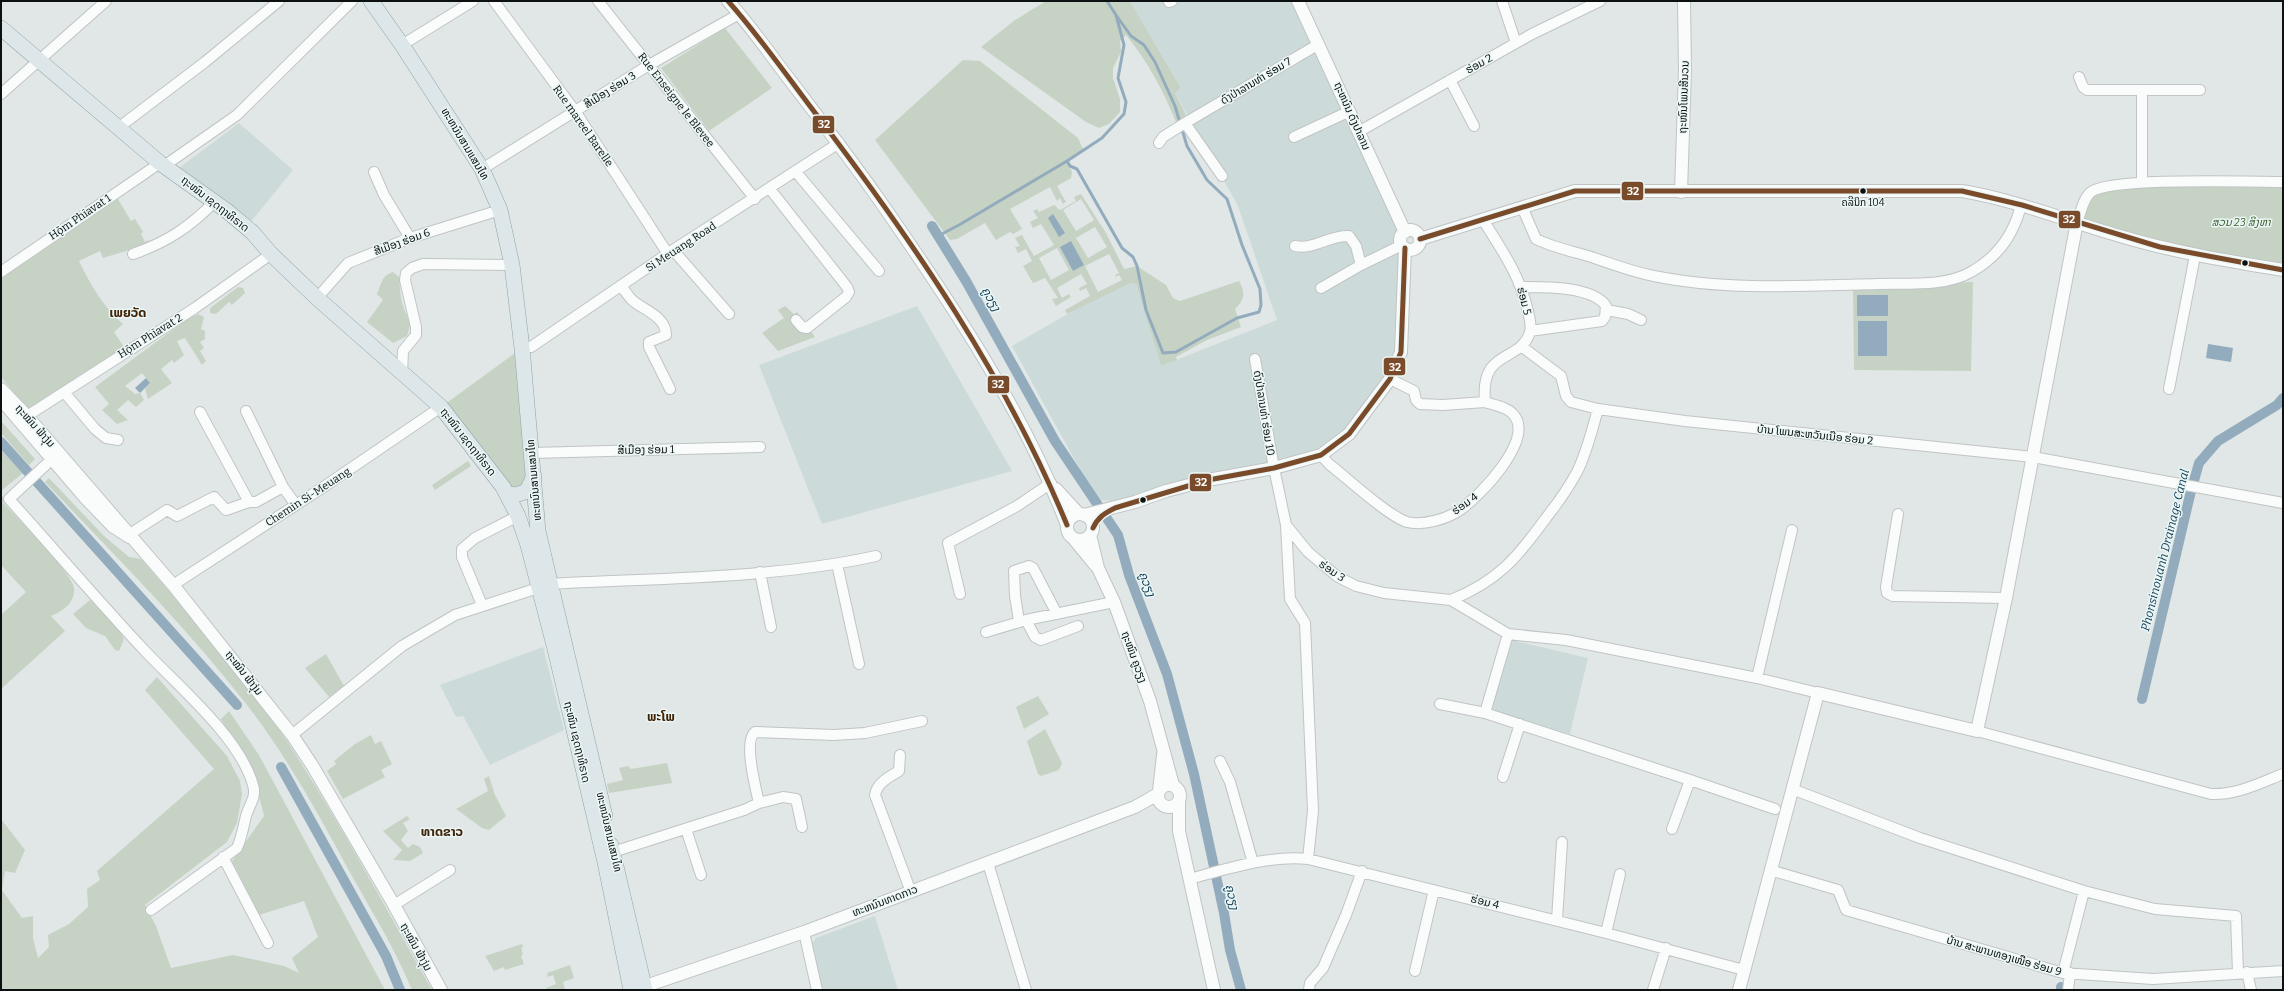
<svg xmlns="http://www.w3.org/2000/svg" width="2284" height="991" font-family="Bitter,'Noto Sans Lao',serif">
<style>
.built{fill:#ccdbd9}
.green{fill:#c6d3c4;fill-rule:evenodd}
.water{fill:#93acbd}
.lines{fill:none;stroke-linecap:round;stroke-linejoin:round}
.stream{stroke:#93acbd;stroke-width:3}
.canal{stroke:#93acbd;stroke-width:10}
.minor-casing{stroke:#c0c4c4;stroke-width:12}
.tertiary-casing{stroke:#c0c4c4;stroke-width:14}
.primary-casing{stroke:#8fa3a6;stroke-width:16}
.minor{stroke:#fafbfb;stroke-width:10}
.tertiary{stroke:#fafbfb;stroke-width:12}
.primary{stroke:#dde7e9;stroke-width:15}
.bus-1-casing{stroke:#ebf7f6;stroke-width:8}
.bus-1{stroke:#7a4b2a;stroke-width:5}
.bus-dot{fill:#0c1010;stroke:#ebf7f6;stroke-width:1.5}
.labels{text-anchor:middle;dominant-baseline:central;stroke-width:3;stroke-linejoin:round;paint-order:stroke}
.bus-label{font-size:10px;fill:#0c1010;stroke:#ebf7f6}
.street-label{font-size:11px;fill:#0c1010;stroke:#ebf7f6}
.park-label{font-size:11px;font-style:italic;fill:#416234;stroke:#ebf7f6}
.water-label{font-size:12px;font-style:italic;fill:#0f3b54;stroke:#ebf7f6}
.quarter-label{font-size:13px;font-weight:bold;fill:#412407;stroke:#ebf7f6}
.line-badge{stroke:#ebf7f6;stroke-width:1.5}
.badge-label{font-size:11px;text-anchor:middle;font-weight:bold;fill:#fff}
</style>
<rect width="100%" height="100%" fill="#e1e7e6"/>
<!-- built -->
<path class="built" d="M1130,1H1301L1385,185L1402,244L1403,332L1386,387L1321,455L1166,491L1110,501L1101,500L1088,484L1012,346L1078,308L1131,283L1136,284L1161,366L1277,320L1238,206L1175,93L1181,88Z
M239,123L293,170L250,223L229,203L179,168Z
M917,306L1012,471L822,524L759,365Z
M1511,640L1588,658L1570,734L1489,711Z
M543,647L564,730L490,765L463,716L456,717L440,685Z
M875,916L898,990H823L811,945L816,938Z"/>
<!-- green -->
<path class="green" d="M1046,1H1130L1181,88L1175,93L1186,115L1176,122C1163,90 1148,62 1126,35L1120,41L1121,52L1113,68V78L1120,99V112L1109,124L1099,128L1086,122L981,47L1015,20Z
M725,28L772,88L709,131L661,68Z
M963,60L980,61L1078,138L1084,151L1067,161L1072,172L1071,178L1057,186L1066,202L1063,204L1060,198L1057,201L1050,187L1010,209L1022,229L1013,234L1010,232L996,240L985,223L957,239L950,240L875,140Z
M2283,182V270L2077,222L2088,195L2106,185Z
M1081,194L1106,233L1124,269L1137,266L1166,285L1173,298L1180,301L1239,281C1246,293 1244,300 1235,309L1241,327L1207,340L1176,357L1177,360L1161,366L1136,284L1131,283L1067,314L1065,310L1090,296L1086,288L1080,291L1079,288L1087,284L1081,274L1057,288L1062,298L1069,294L1071,297L1056,306L1052,299L1058,298L1045,278L1033,283L1023,266L1032,261L1026,249L1018,253L1015,247L1020,246L1015,238L1022,235L1034,256L1054,245L1041,224L1033,228L1030,222L1038,218L1033,211L1037,209L1039,212L1054,205L1060,210L1076,201L1074,197ZM1081,199L1094,220L1076,231L1063,210ZM1095,227L1107,247L1088,258L1076,238ZM1057,248L1069,270L1051,280L1039,258ZM1109,254L1119,273L1115,275L1116,277L1119,275L1122,280L1098,292L1085,266Z
M118,199L131,221L135,219L143,232L141,234L145,242L148,240L149,244L103,258L100,251L79,261C90,284 104,308 123,324L114,332L124,347L28,410L1,377V279Z
M393,272L399,277C400,285 400,295 402,303C406,316 413,322 407,336L393,343L367,322L383,300L377,294C382,283 381,276 393,272Z
M1973,282L1971,371L1854,370L1853,286Z
M238,287L243,288L245,293L232,305L229,302L216,314L210,313V308Z
M785,306L794,314L797,312L815,337L778,351L762,333L784,318L778,310Z
M198,314L204,317L201,329L205,331V339L200,342L204,348L200,351L206,361L202,365L185,338L177,341L184,355L174,363L172,360L161,369L172,383L148,399L145,389L150,383L142,373L125,386L135,394L140,393L144,400L136,407L128,400L117,410L128,420L117,424L102,410L109,404L95,387L186,320Z
M522,348L534,476L516,495L441,407Z
M1,421L35,459L29,465L1,433Z
M1,450L23,473L1,491Z
M468,461L471,466L435,490L432,485Z
M49,478L104,536L129,557L141,559C190,615 241,672 283,735C337,817 384,905 432,990H412C396,951 374,915 353,878C320,817 286,754 243,700C183,623 112,553 45,482Z
M1,494L4,499L3,503C15,515 73,574 74,588C75,603 63,611 51,616L65,631L1,689V615L26,592L1,565Z
M90,600L118,628L124,639L119,651L115,650L105,636L86,628L73,614Z
M326,654L344,686L329,697L305,668Z
M157,677L227,756L240,781L242,794L237,823L227,842L145,905L156,926L171,968L233,955L284,966L299,973L292,958L318,937L304,901L259,915L232,861L264,816L255,780L221,719L229,711L259,755L385,990H1V819L25,850L15,873L5,871L2,890L22,918L33,916V938L38,958L49,947L48,935L69,924L88,907L87,889L100,880L97,871L214,769L145,690Z
M1038,696L1049,714L1024,729L1016,707Z
M1045,729L1062,763L1059,770L1041,776L1038,774L1027,741Z
M371,735L375,744L381,741L392,764L381,770L385,777L343,799L327,771L336,764L334,761L355,744Z
M667,763L672,783L609,793L607,784L623,780L619,768L628,766L631,769Z
M489,776L495,795L506,816L489,830L482,828L456,809L488,791L484,779Z
M407,816L410,819L403,823L408,831L401,840L408,848L413,844L420,847L423,853L410,861L393,860L402,850L383,831Z
M522,944L523,947L521,948L523,954L521,956L524,964L505,970L504,967L494,971L485,956Z
M570,965L574,978L563,982L565,990H546V988L556,984L553,975L548,977L547,973Z"/>
<!-- water -->
<path class="water" d="M1053,214L1065,233L1059,237L1048,218Z
M1071,241L1084,265L1073,271L1060,247Z
M1857,295H1888V316H1857Z
M1858,321H1887V356H1858Z
M2208,344L2233,348L2231,362L2206,358Z
M146,378L150,383L140,393L135,388Z"/>
<g class="lines">
<!-- stream -->
<path class="stream" d="M1107,1L1116,15L1124,45L1118,78L1126,102L1124,114L1102,138L1067,161L1070,166L1077,169L1122,248L1133,257L1137,266L1146,310L1163,353L1176,352L1237,318L1259,312L1261,305L1260,289L1242,245L1227,199L1207,180L1187,146L1175,106L1155,62L1144,45L1131,36L1116,15
M938,236L959,225L1067,161"/>
<!-- canal -->
<path class="canal" d="M932,226L966,281L1055,441L1118,535L1129,575L1167,674L1194,774L1224,913L1230,950L1241,990
M1,442L237,705
M2142,699L2190,495L2199,463L2218,441L2277,405L2283,398
M281,767L386,956L400,990
M2061,990V987"/>
<!-- minor casing -->
<g class="minor-casing">
<path id="minor" d="M494,1L575,111L668,254
M598,1L755,199
M1502,1L1516,43
M1169,2L1172,1
M402,45L473,1
M2079,77L2083,87L2087,90H2200
M1450,80L1474,126
M1,94L106,1
M118,128L205,62L279,1
M1360,131L1532,34L1600,1
M1294,137L1350,111
M1159,143L1163,137L1185,123
M164,166L237,115L352,1
M482,169L649,65L739,14
M374,172L384,195L410,238
M796,172L879,271
M1222,176L1185,123L1319,44
M2142,182V91
M770,189L847,287L849,292L846,297L807,328L802,327L796,320
M1522,207L1536,239C1552,247 1571,251 1588,256C1610,263 1632,272 1654,276C1727,291 1804,286 1878,284C1907,283 1945,287 1971,272C1998,257 2014,234 2021,205
M2077,222C2081,213 2083,198 2091,192C2111,177 2250,182 2283,182
M1295,246C1314,250 1329,235 1349,236L1356,246L1361,265
M673,250L729,314
M133,254C167,242 190,227 214,202
M1,272L160,163
M622,287C625,291 628,296 632,300C643,310 666,316 666,335L649,342V347L670,389
M1522,287C1544,287 1592,286 1606,306L1605,317L1602,321L1530,331
M1321,288L1361,265L1402,245
M317,298L348,263L410,238L500,210
M1607,310L1628,314L1641,320
M1521,346L1561,376L1566,396L1571,402L1598,409L1685,421L2033,457L2283,503
M522,348L531,347L673,250L839,143
M1255,359L1274,468L1286,525L1308,552L1338,577L1356,586L1384,593L1451,600L1508,634L1566,640L1757,678L1818,693
M402,374L403,351L416,335V327L405,280L406,273L412,268L423,264L512,265
M1390,379L1414,391L1416,400L1420,404L1443,405L1485,402
M2169,389L2195,256
M64,392L95,429L106,438L118,440
M1,401L85,499L112,527L129,538
M246,411L283,487L296,505
M200,412L249,502H256L283,487
M27,416L195,308L271,254
M532,453L760,447
M1321,455L1329,464C1347,478 1388,516 1407,522C1423,526 1447,519 1460,510C1479,497 1536,439 1513,414C1507,407 1494,405 1485,402C1480,347 1520,364 1530,332C1532,325 1529,317 1528,311C1520,276 1502,250 1483,220
M51,460L9,499C55,550 99,602 146,652C179,687 240,738 253,785C257,797 249,805 246,816C243,828 242,837 237,848L151,910
M1898,514L1886,587L1887,593L1893,596L2006,598
M1286,525L1290,599L1305,623L1313,811L1308,859
M130,534L167,510L177,516L214,497L226,510L249,502
M837,564L859,664
M760,572L771,627
M549,584C657,578 771,579 876,556
M173,585L322,488L441,407
M960,594L948,543L1017,506L1051,483
M1451,600C1498,581 1517,558 1546,518C1557,504 1568,489 1577,472C1587,452 1592,430 1598,409
M482,605L462,557V549L475,538L518,516
M1026,620L1035,637L1041,640L1078,626
M1019,621L1015,596L1014,571L1029,566L1033,568L1057,614
M986,632L1026,620L1114,602
M1757,678L1792,530
M1440,704L1485,713L1690,780L1672,829
M1485,713L1508,634
M1977,731L2211,794C2237,795 2260,783 2283,774
M292,735L402,646L455,615L538,588
M900,755L899,771C889,777 877,783 875,795L911,892
M1220,761L1230,782L1253,863
M1503,777L1520,724
M1690,780L1775,809
M1792,789L1920,838L2084,891L2155,909L2236,916L2238,973
M759,803L783,797L796,799L802,827
M686,829L701,875
M613,852L744,810L759,803C756,789 743,741 755,732L834,735L865,733L922,721
M223,857L268,943
M988,863L1026,990
M1770,870L1838,890L1846,910L2063,973L2153,979L2283,971
M1189,879C1227,869 1269,855 1308,859L1606,933L1744,970
M394,905L450,870
M1557,920L1562,842
M804,932L817,990
M1606,933L1620,874
M1415,971L1434,890
M2247,972L2251,990
M2063,973L2084,891
M1309,990L1310,983L1323,968L1346,915L1362,871
M1653,990L1666,948
M2068,990L2070,973"/>
</g>
<!-- tertiary casing -->
<g class="tertiary-casing">
<path id="tertiary" d="M728,1C749,24 767,50 786,75C818,117 850,158 880,201C951,303 1022,408 1067,525
M1298,1L1405,232
M1681,192L1685,70L1684,1
M1400 240a10 10 0 1 1 20 0a10 10 0 1 1-20 0Z
M1420,239L1575,191H1962C2016,200 2067,221 2120,236C2173,252 2228,261 2283,270
M1,389L27,416L173,585L292,735L312,765L394,905L441,990
M1056,489L1079,514
M1067 527a13 13 0 1 1 26 0a13 13 0 1 1-26 0Z
M1084,515L1135,502L1166,491L1208,480L1274,468L1321,455L1349,434L1390,379L1401,352L1405,248
M1090,535L1098,568L1114,602L1150,701L1173,785
M1073,538L1096,566
M1158 796a11 11 0 1 1 22 0a11 11 0 1 1-22 0Z
M1159,791L1163,755
M1179,802V831L1214,990
M637,989L804,932L1135,807L1158,794
M1739,990L1818,693L1977,731L2006,598L2077,222"/>
</g>
<!-- primary casing -->
<g class="primary-casing">
<path id="primary" d="M371,1L402,45L482,169L500,210L512,265L522,348L538,531L605,816
M1,28L160,163L227,211L252,232L271,254L317,298L441,407L503,487L518,516L528,545L555,649L605,862L631,990
M507,494L516,495L527,491L534,476
M611,845L645,990"/>
</g>
<!-- minor -->
<use href="#minor" class="minor"/>
<!-- tertiary -->
<use href="#tertiary" class="tertiary"/>
<!-- primary -->
<use href="#primary" class="primary"/>
<!-- bus-1 casing -->
<g class="bus-1-casing">
<path id="bus-1" d="M728,1C761,38 789,79 819,118C915,244 1006,377 1067,525
M1420,239L1575,191H1962L2022,205L2160,247L2283,270
M1093,528C1098,517 1105,513 1115,508L1208,480L1274,468L1321,455L1349,434L1390,379L1401,352L1405,248"/>
</g>
<!-- bus-1 -->
<use href="#bus-1" class="bus-1"/>
</g>
<!-- markers -->
<g class="bus-dot">
<circle cx="1863" cy="191" r="3.5"/>
<circle cx="2245" cy="263" r="3.5"/>
<circle cx="1143" cy="500" r="3.5"/>
</g>
<g class="labels">
<!-- bus labels -->
<g class="bus-label">
<text x="1863" y="203">ຄລີນິກ 104</text>
</g>
<!-- street labels -->
<g class="street-label">
<text transform="translate(1479 64) rotate(-29)">ຮ່ອມ 2</text>
<text transform="translate(1256 81) rotate(-31)">ດົງປ່າລານທ່າ ຮ່ອມ 7</text>
<text transform="translate(610 90) rotate(-32)">ສີເມືອງ ຮ່ອມ 3</text>
<text transform="translate(1684 97) rotate(-88)">ຖະໜົນໂພນສີນວນ</text>
<text transform="translate(676 100) rotate(52)">Rue Enseigne le Blevee</text>
<text transform="translate(1352 116) rotate(66)">ຖະຫນົນ ດົງປາລານ</text>
<text transform="translate(583 126) rotate(55)">Rue mareel Barelle</text>
<text transform="translate(465 144) rotate(59)">ທະຫນົນສາມແສນໄທ</text>
<text transform="translate(215 204) rotate(38)">ຖະໜົນ ເຊດຖາທິຣາດ</text>
<text transform="translate(80 217) rotate(-34)">Hǭm Phīavat 1</text>
<text transform="translate(402 242) rotate(-20)">ສີເມືອງ ຮ່ອມ 6</text>
<text transform="translate(681 247) rotate(-33)">Si Meuang Road</text>
<text transform="translate(1524 301) rotate(75)">ຮ່ອມ 5</text>
<text transform="translate(150 336) rotate(-32)">Hǭm Phīavat 2</text>
<text transform="translate(1264 413) rotate(81)">ດົງປ່າລານທ່າ ຮ່ອມ 10</text>
<text transform="translate(35 426) rotate(48)">ຖະໝົນ ຟ້າງຸ່ມ</text>
<text transform="translate(1815 435) rotate(6)">ບ້ານ ໂພນສະຫວັນເນືອ ຮ່ອມ 2</text>
<text transform="translate(468 442) rotate(52)">ຖະໜົນ ເຊດຖາທິຣາດ</text>
<text transform="translate(646 450) rotate(-1)">ສີເມືອງ ຮ່ອມ 1</text>
<text transform="translate(534 480) rotate(-95)">ທະຫນົນສາມແສນໄທ</text>
<text transform="translate(308 497) rotate(-33)">Chemin Si-Meuang</text>
<text transform="translate(1465 504) rotate(-36)">ຮ່ອມ 4</text>
<text transform="translate(1332 571) rotate(34)">ຮ່ອມ 3</text>
<text transform="translate(1134 657) rotate(70)">ຖະໜົນ ຄູວຽງ</text>
<text transform="translate(244 673) rotate(52)">ຖະໝົນ ຟ້າງຸ່ມ</text>
<text transform="translate(577 742) rotate(77)">ຖະໜົນ ເຊດຖາທິຣາດ</text>
<text transform="translate(609 832) rotate(77)">ທະຫນົນສາມແສນໄທ</text>
<text transform="translate(885 901) rotate(-21)">ທະຫນົນທາດກາວ</text>
<text transform="translate(1485 902) rotate(14)">ຮ່ອມ 4</text>
<text transform="translate(416 947) rotate(61)">ຖະໝົນ ຟ້າງຸ່ມ</text>
<text transform="translate(2004 956) rotate(16)">ບ້ານ ສະພານທອງເໜືອ ຮ່ອມ 9</text>
</g>
<!-- park labels -->
<g class="park-label">
<text x="2241" y="222">ສວນ 23 ສິງຫາ</text>
</g>
<!-- water labels -->
<g class="water-label">
<text transform="translate(991 299) rotate(61)">ຄູວຽງ</text>
<text transform="translate(2165 550) rotate(-76)">Phonsinouanh Drainage Canal</text>
<text transform="translate(1147 584) rotate(69)">ຄູວຽງ</text>
<text transform="translate(1232 897) rotate(78)">ຄູວຽງ</text>
</g>
<!-- quarter labels -->
<g class="quarter-label">
<text x="128" y="312">ເພຍວັດ</text>
<text x="661" y="716">ພະໂພ</text>
<text x="442" y="831">ທາດຂາວ</text>
</g>
</g>
<g class="line-badge">
<rect x="812" y="115" width="23" height="19" rx="4" fill="#7a4b2a"/>
<rect x="1621" y="181" width="23" height="20" rx="4" fill="#7a4b2a"/>
<rect x="2058" y="210" width="23" height="19" rx="4" fill="#7a4b2a"/>
<rect x="1383" y="357" width="23" height="19" rx="4" fill="#7a4b2a"/>
<rect x="987" y="375" width="23" height="19" rx="4" fill="#7a4b2a"/>
<rect x="1189" y="473" width="23" height="19" rx="4" fill="#7a4b2a"/>
</g>
<g class="badge-label">
<text x="824" y="128">32</text>
<text x="1633" y="195">32</text>
<text x="2069" y="223">32</text>
<text x="1395" y="371">32</text>
<text x="998" y="388">32</text>
<text x="1201" y="486">32</text>
</g>
<!-- border -->
<rect width="2284" height="991" fill="none" stroke="#0c1010" stroke-width="4"/>
</svg>
